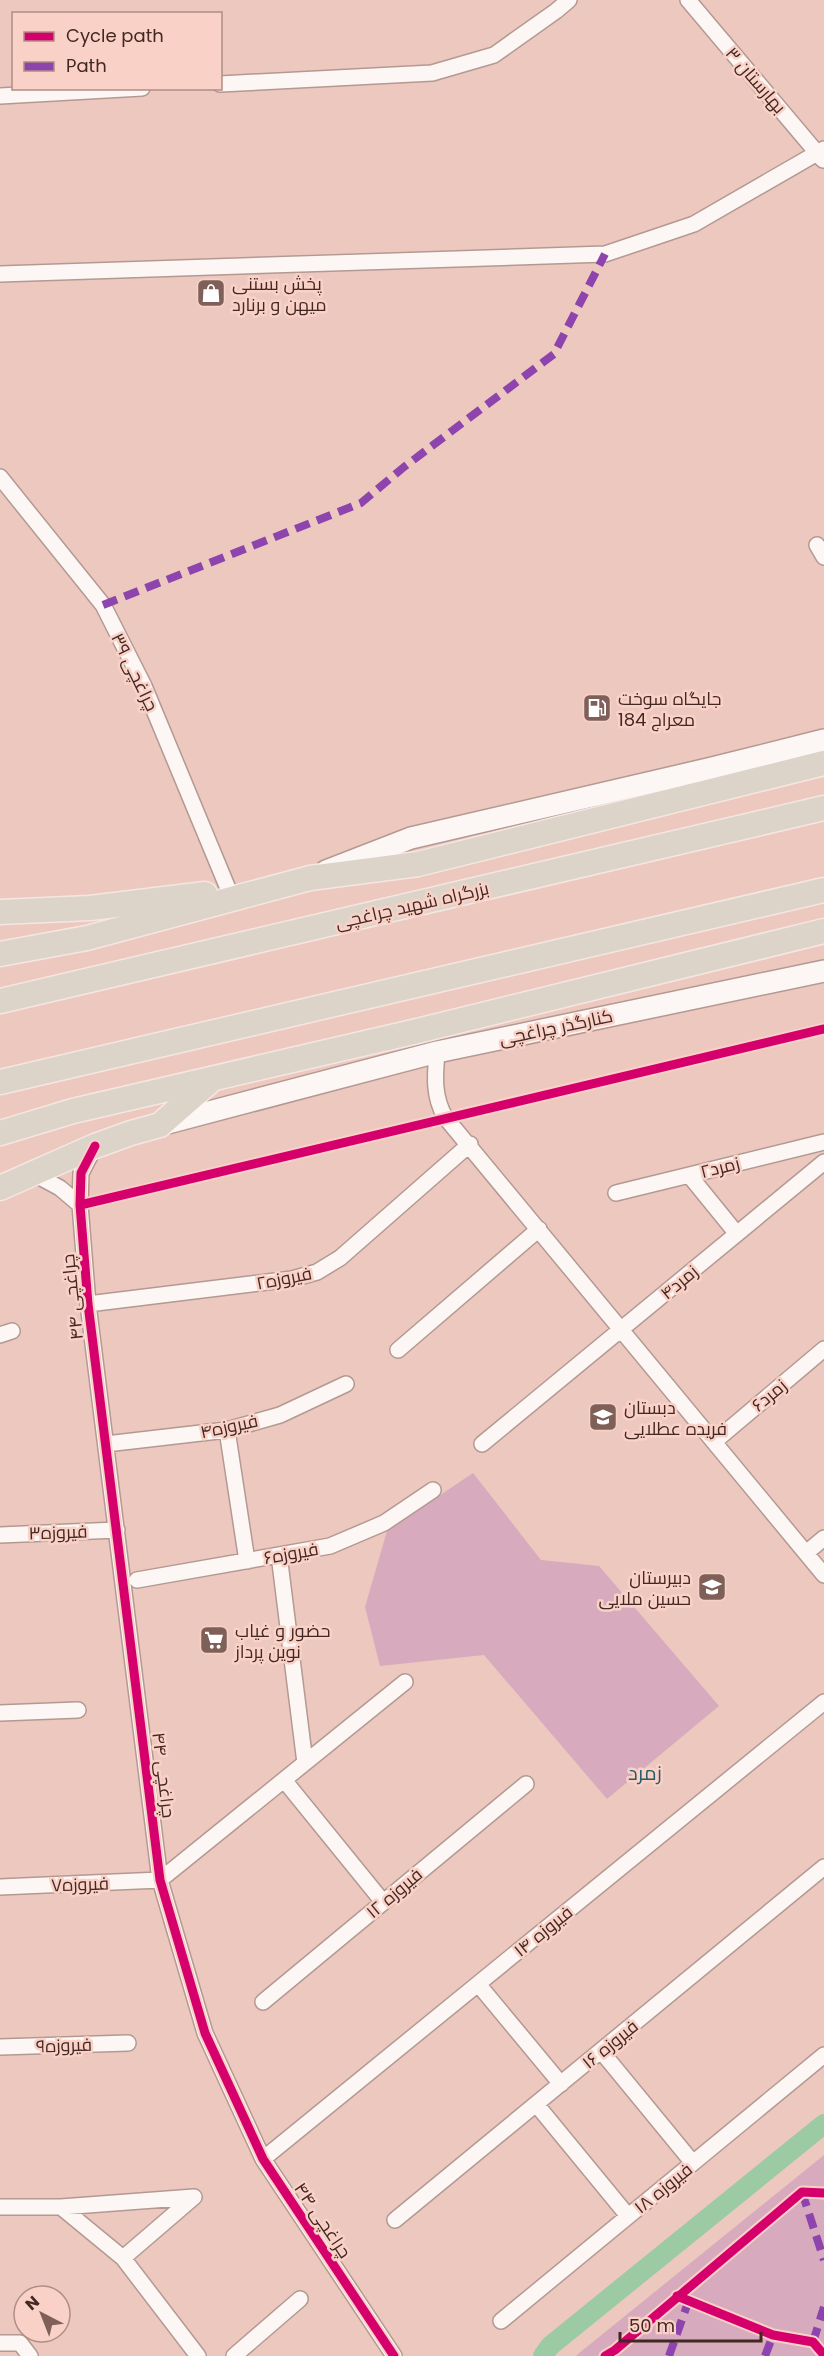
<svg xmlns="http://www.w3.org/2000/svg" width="824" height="2356" font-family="Poppins,Cairo,sans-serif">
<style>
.green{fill:#d8aabd}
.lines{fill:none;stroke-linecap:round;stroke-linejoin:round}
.canal{stroke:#9ccba3;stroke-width:20}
.minor-casing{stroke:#b49992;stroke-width:18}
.secondary-casing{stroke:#b49992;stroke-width:24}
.trunk-casing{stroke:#f6e6e2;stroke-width:27}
.minor{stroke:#fcf7f5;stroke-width:15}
.secondary{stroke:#fcf7f5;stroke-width:21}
.trunk{stroke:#dcd4c9;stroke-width:24}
.quiet{stroke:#8e44ad;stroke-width:8;stroke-dasharray:15 8;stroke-linecap:butt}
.cycleway-casing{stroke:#fad1c7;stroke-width:13}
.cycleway{stroke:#d6006c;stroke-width:9}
.labels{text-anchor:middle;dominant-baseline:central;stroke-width:5;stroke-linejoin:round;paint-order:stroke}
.street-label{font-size:18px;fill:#422822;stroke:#fad1c7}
.poi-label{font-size:18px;fill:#422822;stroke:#fad1c7;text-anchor:start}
.neighbourhood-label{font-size:20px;fill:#255c68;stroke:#fad1c7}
</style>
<rect width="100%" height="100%" fill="#ecc8bf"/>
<!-- green -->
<path class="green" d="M473,1473L541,1560L599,1566L719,1706L607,1799L484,1655L380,1666L365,1607L387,1531Z
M824,2155V2356H576L578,2354Z"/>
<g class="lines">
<!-- canal -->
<path class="canal" d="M543,2356L550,2346L824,2124"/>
<!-- minor casing -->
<g class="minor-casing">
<path id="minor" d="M688,0L823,160
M220,84L432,73L494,55L556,11L569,0
M0,96L142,88
M0,274L605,254L694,224L824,149
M0,477L103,605L144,686L229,891
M817,545L824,557
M437,1052C435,1075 433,1096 445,1117L824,1575
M95,1146L81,1173L80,1205L88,1304L160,1880L205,2033L263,2159L394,2356
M34,1174L60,1188L80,1205
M689,1175L737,1234
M616,1193L824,1142
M88,1304L292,1279L317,1272L340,1258L470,1144
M0,1335L12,1331
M398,1350L539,1229
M227,1430L247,1561
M714,1442L824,1349
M106,1444L227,1430L280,1415L346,1384
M482,1444L824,1162
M0,1535L117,1530
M806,1553L824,1538
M279,1555L305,1763
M137,1580L330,1546L384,1523L433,1490
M0,1713L78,1710
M284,1780L383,1902
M0,1887L160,1880L405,1682
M478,1984L561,2084
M263,2002L526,1784
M0,2047L128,2043
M601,2051L693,2163
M536,2104L628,2216
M263,2159L824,1702
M0,2207H61L194,2197
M61,2207L123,2258L198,2356
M395,2220L824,1867
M123,2258L194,2197
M501,2321L824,2055
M0,2343H20L30,2356
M234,2356L300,2299"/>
</g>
<!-- secondary casing -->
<g class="secondary-casing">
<path id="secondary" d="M326,871L411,838L708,769L824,740
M160,1125L437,1052L824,971"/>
</g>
<!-- trunk casing -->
<g class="trunk-casing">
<path id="trunk" d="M0,912L90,908L205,894
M0,954L87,938L310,878L418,864L824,763
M0,1001L824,808
M0,1082L824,890
M0,1133L73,1111L413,1032L824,931
M0,1188L95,1146L131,1133L160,1125L209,1082"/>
</g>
<!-- minor -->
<use href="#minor" class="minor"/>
<!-- secondary -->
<use href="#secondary" class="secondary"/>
<!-- trunk -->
<use href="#trunk" class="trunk"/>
<!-- quiet -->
<path class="quiet" d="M103,605L361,503L404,467L554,354L605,254
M802,2192L824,2260
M813,2342L824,2307
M669,2356L690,2297
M765,2356L773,2335"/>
<!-- cycleway casing -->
<g class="cycleway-casing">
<path id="cycleway" d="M95,1146L81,1173L80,1205L88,1304L160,1880L205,2033L263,2159L394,2356
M80,1205L824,1029
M677,2296L773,2335L813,2342L824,2355
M605,2356L615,2350L802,2192L824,2193"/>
</g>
<!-- cycleway -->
<use href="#cycleway" class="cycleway"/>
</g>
<!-- icons -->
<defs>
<g id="shop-square" transform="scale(1.5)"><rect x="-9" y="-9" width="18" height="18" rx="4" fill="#7e6059" stroke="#fad1c7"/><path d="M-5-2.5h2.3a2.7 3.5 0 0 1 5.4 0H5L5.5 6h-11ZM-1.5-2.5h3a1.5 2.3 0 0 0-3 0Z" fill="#fff"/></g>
<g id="fuel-square" transform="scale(1.5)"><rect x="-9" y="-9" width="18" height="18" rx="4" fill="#7e6059" stroke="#fad1c7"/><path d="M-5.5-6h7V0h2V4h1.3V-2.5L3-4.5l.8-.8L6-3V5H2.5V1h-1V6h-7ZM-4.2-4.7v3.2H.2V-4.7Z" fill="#fff"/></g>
<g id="school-square" transform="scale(1.5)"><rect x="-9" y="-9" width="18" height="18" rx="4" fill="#7e6059" stroke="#fad1c7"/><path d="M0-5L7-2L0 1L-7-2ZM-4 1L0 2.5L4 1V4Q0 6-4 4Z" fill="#fff"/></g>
<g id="supermarket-square" transform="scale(1.5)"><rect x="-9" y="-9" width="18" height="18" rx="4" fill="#7e6059" stroke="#fad1c7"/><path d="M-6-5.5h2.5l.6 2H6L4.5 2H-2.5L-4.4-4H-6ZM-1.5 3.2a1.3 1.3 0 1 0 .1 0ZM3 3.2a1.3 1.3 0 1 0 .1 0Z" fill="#fff"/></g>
</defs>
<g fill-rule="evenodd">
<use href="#shop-square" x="211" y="293"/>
<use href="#fuel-square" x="597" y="708"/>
<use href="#school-square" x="603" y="1417"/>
<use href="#school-square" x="712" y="1587"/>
<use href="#supermarket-square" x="214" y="1640"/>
</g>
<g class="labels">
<!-- street labels -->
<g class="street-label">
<text transform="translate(756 80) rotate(49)">بهارستان ۳</text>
<text transform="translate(135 672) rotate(64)">چراغچی ۳۹</text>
<text transform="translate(412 905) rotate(-13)">بزرگراه شهید چراغچی</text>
<text transform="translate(556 1027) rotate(-12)">کنارگذر چراغچی</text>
<text transform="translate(720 1167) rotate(-14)">زمرد۲</text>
<text transform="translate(284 1278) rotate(-11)">فیروزه۲</text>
<text transform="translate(679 1282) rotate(-40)">زمرد۴</text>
<text transform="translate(72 1297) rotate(-96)">چراغچی ۴۴</text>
<text transform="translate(769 1395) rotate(-40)">زمرد۶</text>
<text transform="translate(229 1426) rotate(-12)">فیروزه۴</text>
<text transform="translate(58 1532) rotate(-2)">فیروزه۳</text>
<text transform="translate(291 1553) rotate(-10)">فیروزه۶</text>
<text transform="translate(164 1775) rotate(83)">چراغچی ۴۴</text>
<text transform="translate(80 1884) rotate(-2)">فیروزه۷</text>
<text transform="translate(394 1893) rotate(-40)">فیروزه ۱۲</text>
<text transform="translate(543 1931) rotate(-39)">فیروزه ۱۴</text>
<text transform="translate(610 2044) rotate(-39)">فیروزه ۱۶</text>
<text transform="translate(64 2045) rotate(-2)">فیروزه۹</text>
<text transform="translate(663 2188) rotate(-39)">فیروزه ۱۸</text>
<text transform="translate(323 2220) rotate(56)">چراغچی ۴۴</text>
</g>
<!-- poi labels -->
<g class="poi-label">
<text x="232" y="283">پخش بستنی<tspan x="232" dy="21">میهن و برنارد</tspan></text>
<text x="618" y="698">جایگاه سوخت<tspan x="618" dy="21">184 معراج</tspan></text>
<text x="624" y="1407">دبستان<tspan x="624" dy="21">فریده عطلایی</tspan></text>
<text x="691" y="1577" text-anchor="end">دبیرستان<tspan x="691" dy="21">حسین ملایی</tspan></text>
<text x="235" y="1630">حضور و غیاب<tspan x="235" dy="21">نوین پرداز</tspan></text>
</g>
<!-- neighbourhood labels -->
<g class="neighbourhood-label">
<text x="645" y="1773">زمرد</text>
</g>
</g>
<!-- legend -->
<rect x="12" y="12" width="210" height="78" fill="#fad1c7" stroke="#b08d85" stroke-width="1.5"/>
<rect x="24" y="32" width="30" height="9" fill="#d6006c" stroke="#b08d85" stroke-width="1.5"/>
<text x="66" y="42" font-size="18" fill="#422822">Cycle path</text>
<rect x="24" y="62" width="30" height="9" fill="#8e44ad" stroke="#b08d85" stroke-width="1.5"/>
<text x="66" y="72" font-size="18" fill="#422822">Path</text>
<!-- north arrow -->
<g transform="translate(42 2314) rotate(318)"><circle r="28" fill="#fad1c7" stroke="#b08d85" stroke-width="1.5"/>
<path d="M0-4.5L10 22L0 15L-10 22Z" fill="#7e6059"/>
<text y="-9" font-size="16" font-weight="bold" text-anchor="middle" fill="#422822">N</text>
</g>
<!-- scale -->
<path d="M620 2332v9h141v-9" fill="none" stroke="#422822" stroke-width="3"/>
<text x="629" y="2332" font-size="18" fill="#422822" stroke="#fad1c7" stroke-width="4.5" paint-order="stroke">50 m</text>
</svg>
